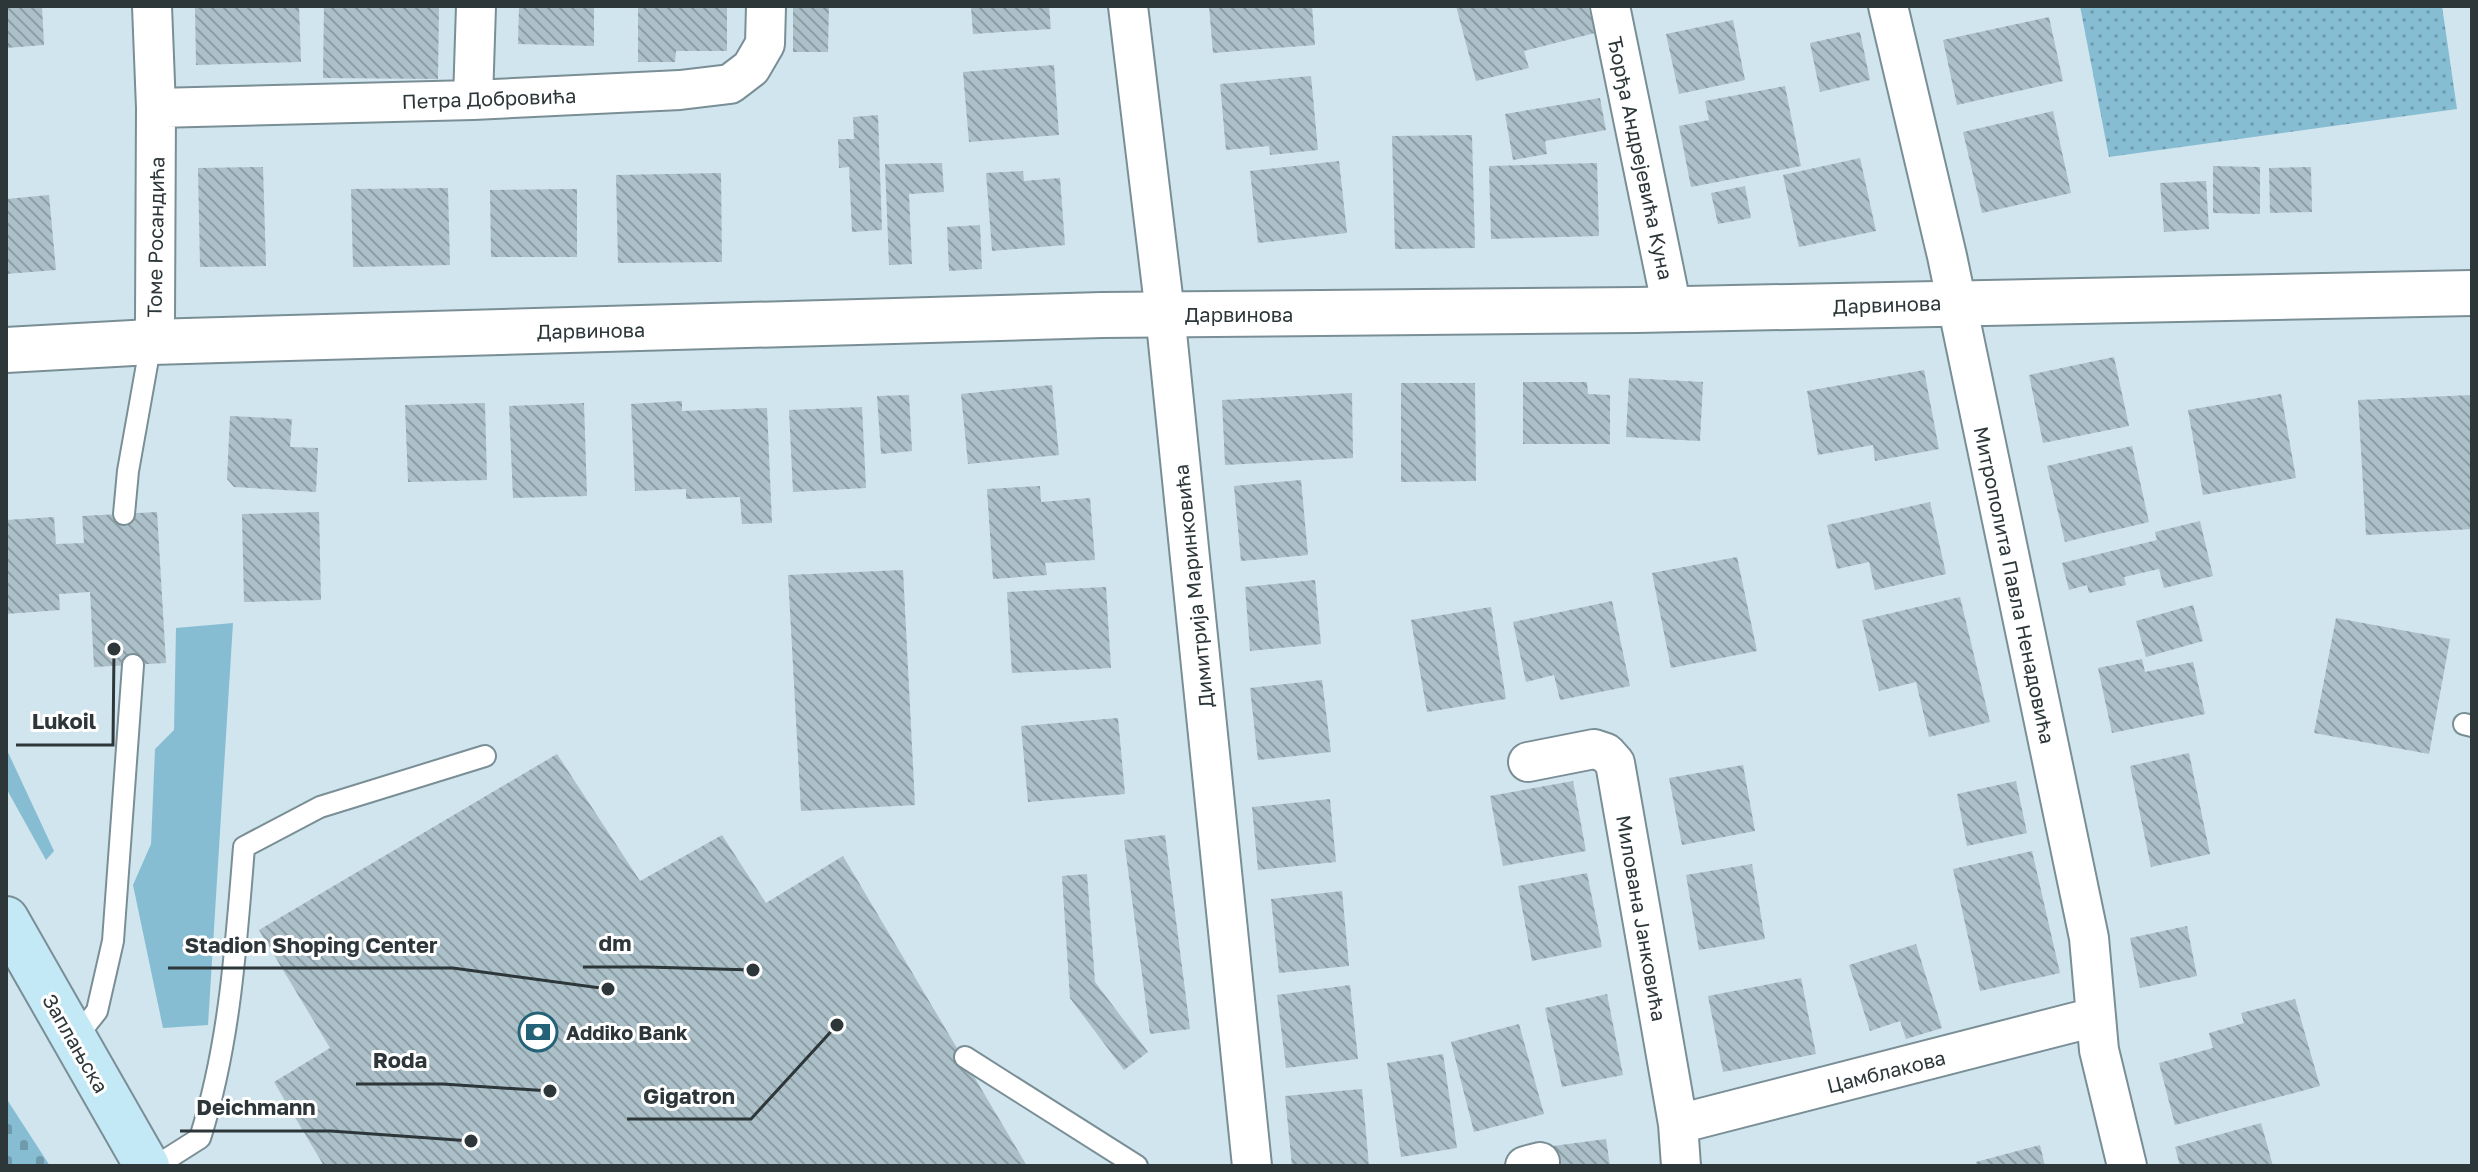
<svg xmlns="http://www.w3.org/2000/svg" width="2478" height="1172" font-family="'Golos Text',sans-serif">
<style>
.grass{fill:#87bdd3}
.cemetery{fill:url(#cemetery-stones)}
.park{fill:url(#park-dots)}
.building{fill:url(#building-back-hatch)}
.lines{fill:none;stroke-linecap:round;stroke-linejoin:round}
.service-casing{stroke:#7a8e96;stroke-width:24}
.minor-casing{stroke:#7a8e96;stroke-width:42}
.tertiary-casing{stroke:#7a8e96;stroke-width:48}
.secondary-casing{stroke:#7a8e96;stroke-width:48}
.service{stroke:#fff;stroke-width:20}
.minor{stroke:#fff;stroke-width:38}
.tertiary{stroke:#fff;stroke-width:44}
.secondary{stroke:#c4e9f6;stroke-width:44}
.labels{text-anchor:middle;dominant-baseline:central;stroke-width:6;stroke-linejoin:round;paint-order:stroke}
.street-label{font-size:20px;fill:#2d3639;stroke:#fff}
.poi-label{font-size:20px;font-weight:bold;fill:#2d3639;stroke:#fff;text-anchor:start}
.leader{fill:none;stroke:#2d3639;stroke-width:3}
.callout-dot{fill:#2d3639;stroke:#fff;stroke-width:3}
.callout-label{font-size:22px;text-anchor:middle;font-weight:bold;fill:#2d3639;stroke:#fff;stroke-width:6;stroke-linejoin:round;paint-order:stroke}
</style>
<defs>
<pattern id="cemetery-stones" width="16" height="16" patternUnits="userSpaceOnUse" patternTransform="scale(2)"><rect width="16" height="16" fill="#87bdd3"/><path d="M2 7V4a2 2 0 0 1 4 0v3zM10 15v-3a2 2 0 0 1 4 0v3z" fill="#6f9aac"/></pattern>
<pattern id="park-dots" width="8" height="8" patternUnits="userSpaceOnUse" patternTransform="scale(2)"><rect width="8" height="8" fill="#87bdd3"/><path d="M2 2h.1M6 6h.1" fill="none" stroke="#6f9aac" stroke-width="1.8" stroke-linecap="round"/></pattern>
<pattern id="building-back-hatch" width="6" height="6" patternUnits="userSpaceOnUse" patternTransform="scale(2)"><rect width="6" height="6" fill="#acc0c9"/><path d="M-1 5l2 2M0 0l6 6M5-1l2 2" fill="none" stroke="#8c9da4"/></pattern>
</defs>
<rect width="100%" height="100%" fill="#d0e5ee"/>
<!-- grass -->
<path class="grass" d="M233,623L208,1025L163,1028L133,885L151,844L155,749L174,730L176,628Z
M6,748L54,851L46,860L6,788Z"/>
<!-- cemetery -->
<path class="cemetery" d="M6,1098L50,1166H6Z"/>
<!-- park -->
<path class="park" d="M2080,6H2442L2457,109L2109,157Z"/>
<!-- building -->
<path class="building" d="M6,6H42L44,45L6,48Z
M195,6H299L301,62L196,65Z
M324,6H439L438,79L323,78Z
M519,6H594V46L518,44Z
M638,6H727V51H676L675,62H638Z
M793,6H829L828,52H793Z
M971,6H1049L1051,29L973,34Z
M1209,6H1312L1315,45L1213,53Z
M1456,6H1588L1595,33L1524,51L1529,68L1476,81Z
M2049,17L2063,81L1957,105L1943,40Z
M1733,20L1745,80L1679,94L1666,34Z
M1860,32L1870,80L1820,92L1810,43Z
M1054,65L1059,135L969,142L963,72Z
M1311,76L1318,150L1270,155L1269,146L1226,150L1220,84Z
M1785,86L1801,166L1691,187L1679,126L1709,120L1705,101Z
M1600,98L1606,130L1545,141L1547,154L1513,160L1505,114Z
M2053,111L2071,193L1982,213L1963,132Z
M878,115L882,230L852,232L849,167L839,168L838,139H854L853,117Z
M1472,135L1475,248L1395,249L1392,136Z
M1860,158L1876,231L1799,247L1783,175Z
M1339,161L1347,233L1258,243L1250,171Z
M942,163L944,192L909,194L912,264L889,265L885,164Z
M1597,163L1599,236L1491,239L1489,166Z
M2213,166L2260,167V214L2213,213Z
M263,167L266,266L200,267L198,168Z
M2311,167L2312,212L2270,213L2269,168Z
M1023,171L1024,181L1060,178L1065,245L992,251L986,173Z
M721,173L722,262L618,263L616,175Z
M2206,181L2209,229L2164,232L2160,183Z
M1745,186L1751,218L1718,224L1711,193Z
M448,188L450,265L353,267L351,189Z
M577,189V257H491L490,190Z
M49,195L56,270L6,274V199Z
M980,225L982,269L949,271L947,227Z
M2114,357L2129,426L2043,443L2029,375Z
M1924,370L1939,449L1875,461L1873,445L1818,455L1807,391Z
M1629,378L1703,382L1700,441L1626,437Z
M1523,382H1587L1588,394L1610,395V444H1523Z
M1401,383H1475L1476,481L1401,482Z
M1052,385L1059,455L968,464L961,394Z
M1352,393L1353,458L1225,465L1222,400Z
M2281,394L2296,478L2203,495L2188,410Z
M909,395L912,451L881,454L877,396Z
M2472,395V529L2366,535L2358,400Z
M682,401V411L767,408L772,523L742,524L740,497L686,499V489L635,491L631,404Z
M485,403L487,480L408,482L405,405Z
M584,403L587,496L513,498L509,406Z
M862,407L866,488L793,492L789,410Z
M230,416L292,419L290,447L318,448L316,492L234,487L227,479Z
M2132,446L2149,522L2065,542L2047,466Z
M1301,480L1308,555L1241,561L1234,486Z
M1040,486L1041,502L1090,498L1095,560L1045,563L1047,575L993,579L987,489Z
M1930,502L1946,574L1875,590L1869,562L1837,569L1827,525Z
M157,512L166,663L94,667L90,592L59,594L60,610L6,614V520L54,517L56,544L84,543L82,516Z
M319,512L321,600L244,602L242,514Z
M2200,521L2213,576L2164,588L2159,569L2124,577L2126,585L2089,593L2087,585L2069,590L2062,563L2157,540L2155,532Z
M1737,557L1757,651L1671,668L1652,573Z
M903,570L915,805L801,811L788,575Z
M1315,580L1321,644L1250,651L1245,587Z
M1106,587L1111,668L1012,673L1007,592Z
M1960,597L1990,722L1929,737L1916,682L1879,691L1862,620Z
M1612,601L1630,686L1560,700L1554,675L1526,682L1513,622Z
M2193,605L2203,641L2146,657L2136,621Z
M1491,607L1506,699L1427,712L1411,620Z
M2336,618L2450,639L2429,754L2314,733Z
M2142,659L2145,672L2193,662L2205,714L2112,733L2098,668Z
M1322,680L1331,752L1258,760L1250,688Z
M1118,718L1125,794L1028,802L1021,726Z
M2189,753L2210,854L2151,867L2130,766Z
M557,754L640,881L722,835L766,903L843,856L1027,1166H324L274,1082L330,1048L259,930Z
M1743,765L1755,831L1682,845L1669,778Z
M1573,781L1586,851L1503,866L1490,796Z
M2016,781L2027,833L1967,846L1957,794Z
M1330,799L1336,862L1258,870L1252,807Z
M1165,835L1190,1029L1150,1034L1124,840Z
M2032,851L2060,973L1980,991L1953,869Z
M1752,864L1765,939L1699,950L1686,875Z
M1587,873L1602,947L1532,961L1518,886Z
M1087,874L1095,982L1148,1052L1124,1070L1070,998L1062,876Z
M1342,891L1349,966L1279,973L1271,899Z
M2187,926L2197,976L2140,988L2130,938Z
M1916,944L1942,1028L1906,1039L1900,1021L1870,1031L1849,965Z
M1801,978L1816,1054L1723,1072L1708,996Z
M1350,985L1358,1059L1286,1068L1277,995Z
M1607,994L1623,1075L1562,1087L1545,1008Z
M2295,999L2320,1086L2175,1125L2159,1063L2213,1048L2209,1033L2244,1023L2241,1013Z
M1519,1024L1544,1114L1474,1132L1451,1042Z
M1443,1054L1457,1148L1401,1157L1387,1063Z
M1362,1089L1369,1166H1292L1285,1096Z
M2261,1123L2273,1166H2180L2175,1147Z
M1606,1139L1610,1166H1555L1553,1146Z
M2040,1145L2045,1166H1977L1976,1162Z"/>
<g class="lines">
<!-- service casing -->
<g class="service-casing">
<path id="service" d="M124,514L128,471L151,342
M2464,724L2472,726
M74,1040L97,1011L113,941L133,665
M965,1057L1137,1166
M156,1166L200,1138C230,1044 236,945 244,847L320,807L485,756"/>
</g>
<!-- minor casing -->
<g class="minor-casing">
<path id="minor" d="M1128,6L1165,313L1252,1166
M1610,6L1672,309
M1888,6L1947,256L2089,938L2099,1050L2127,1166
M473,100L476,6
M156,108L473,100L680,90L730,84L751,68L765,44L766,6
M151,342L155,321L156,108L152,6
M1528,762L1594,749L1606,753L1615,763L1678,1124L1681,1166
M1678,1124L2095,1017
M1525,1166L1540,1162"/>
</g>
<!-- tertiary casing -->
<g class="tertiary-casing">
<path id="tertiary" d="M6,350L151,342L1102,315L1637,310L2472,293"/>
</g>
<!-- secondary casing -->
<g class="secondary-casing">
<path id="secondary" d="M6,919L147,1166"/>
</g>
<!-- service -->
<use href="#service" class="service"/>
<!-- minor -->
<use href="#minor" class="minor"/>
<!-- tertiary -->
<use href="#tertiary" class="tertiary"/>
<!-- secondary -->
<use href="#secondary" class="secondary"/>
</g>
<!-- icons -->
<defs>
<g id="bank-ring" transform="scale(2)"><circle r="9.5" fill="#fff" stroke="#246278" stroke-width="1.5"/><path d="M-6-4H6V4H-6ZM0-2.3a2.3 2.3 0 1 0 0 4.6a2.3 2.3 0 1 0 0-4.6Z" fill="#246278"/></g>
</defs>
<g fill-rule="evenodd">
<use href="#bank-ring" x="538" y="1032"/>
</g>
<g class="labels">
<!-- street labels -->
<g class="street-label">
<text transform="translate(489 98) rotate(-2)">Петра Добровића</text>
<text transform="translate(1641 158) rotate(78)">Ђорђа Андрејевића Куна</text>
<text transform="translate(155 237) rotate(-89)">Томе Росандића</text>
<text transform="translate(1887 304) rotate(-2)">Дарвинова</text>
<text x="1239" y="314">Дарвинова</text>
<text transform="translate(591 330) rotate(-1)">Дарвинова</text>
<text transform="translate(2015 585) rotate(78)">Митрополита Павла Ненадовића</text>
<text transform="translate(1193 586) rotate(-96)">Димитрија Маринковића</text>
<text transform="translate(1642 918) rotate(80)">Милована Јанковића</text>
<text transform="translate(76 1043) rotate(60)">Заплањска</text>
<text transform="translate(1886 1071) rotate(-14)">Цамблакова</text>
</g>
<!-- poi labels -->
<g class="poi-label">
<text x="566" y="1032">Addiko Bank</text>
</g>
</g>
<!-- callouts -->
<path class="leader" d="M114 649L113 745H16M753 970L647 967H583M608 989L453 968H168M550 1091L443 1084H356M837 1025L751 1119H627M471 1141L331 1131H180"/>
<g class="callout-dot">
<circle cx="114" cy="649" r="8"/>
<circle cx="753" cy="970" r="8"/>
<circle cx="608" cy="989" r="8"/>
<circle cx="550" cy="1091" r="8"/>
<circle cx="837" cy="1025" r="8"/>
<circle cx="471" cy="1141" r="8"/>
</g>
<g class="callout-label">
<text x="64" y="729">Lukoil</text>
<text x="615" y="951">dm</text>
<text x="311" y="953">Stadion Shoping Center</text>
<text x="400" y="1068">Roda</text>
<text x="689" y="1104">Gigatron</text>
<text x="256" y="1115">Deichmann</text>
</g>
<!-- border -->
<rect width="2478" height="1172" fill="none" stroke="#2d3639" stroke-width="16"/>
</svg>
